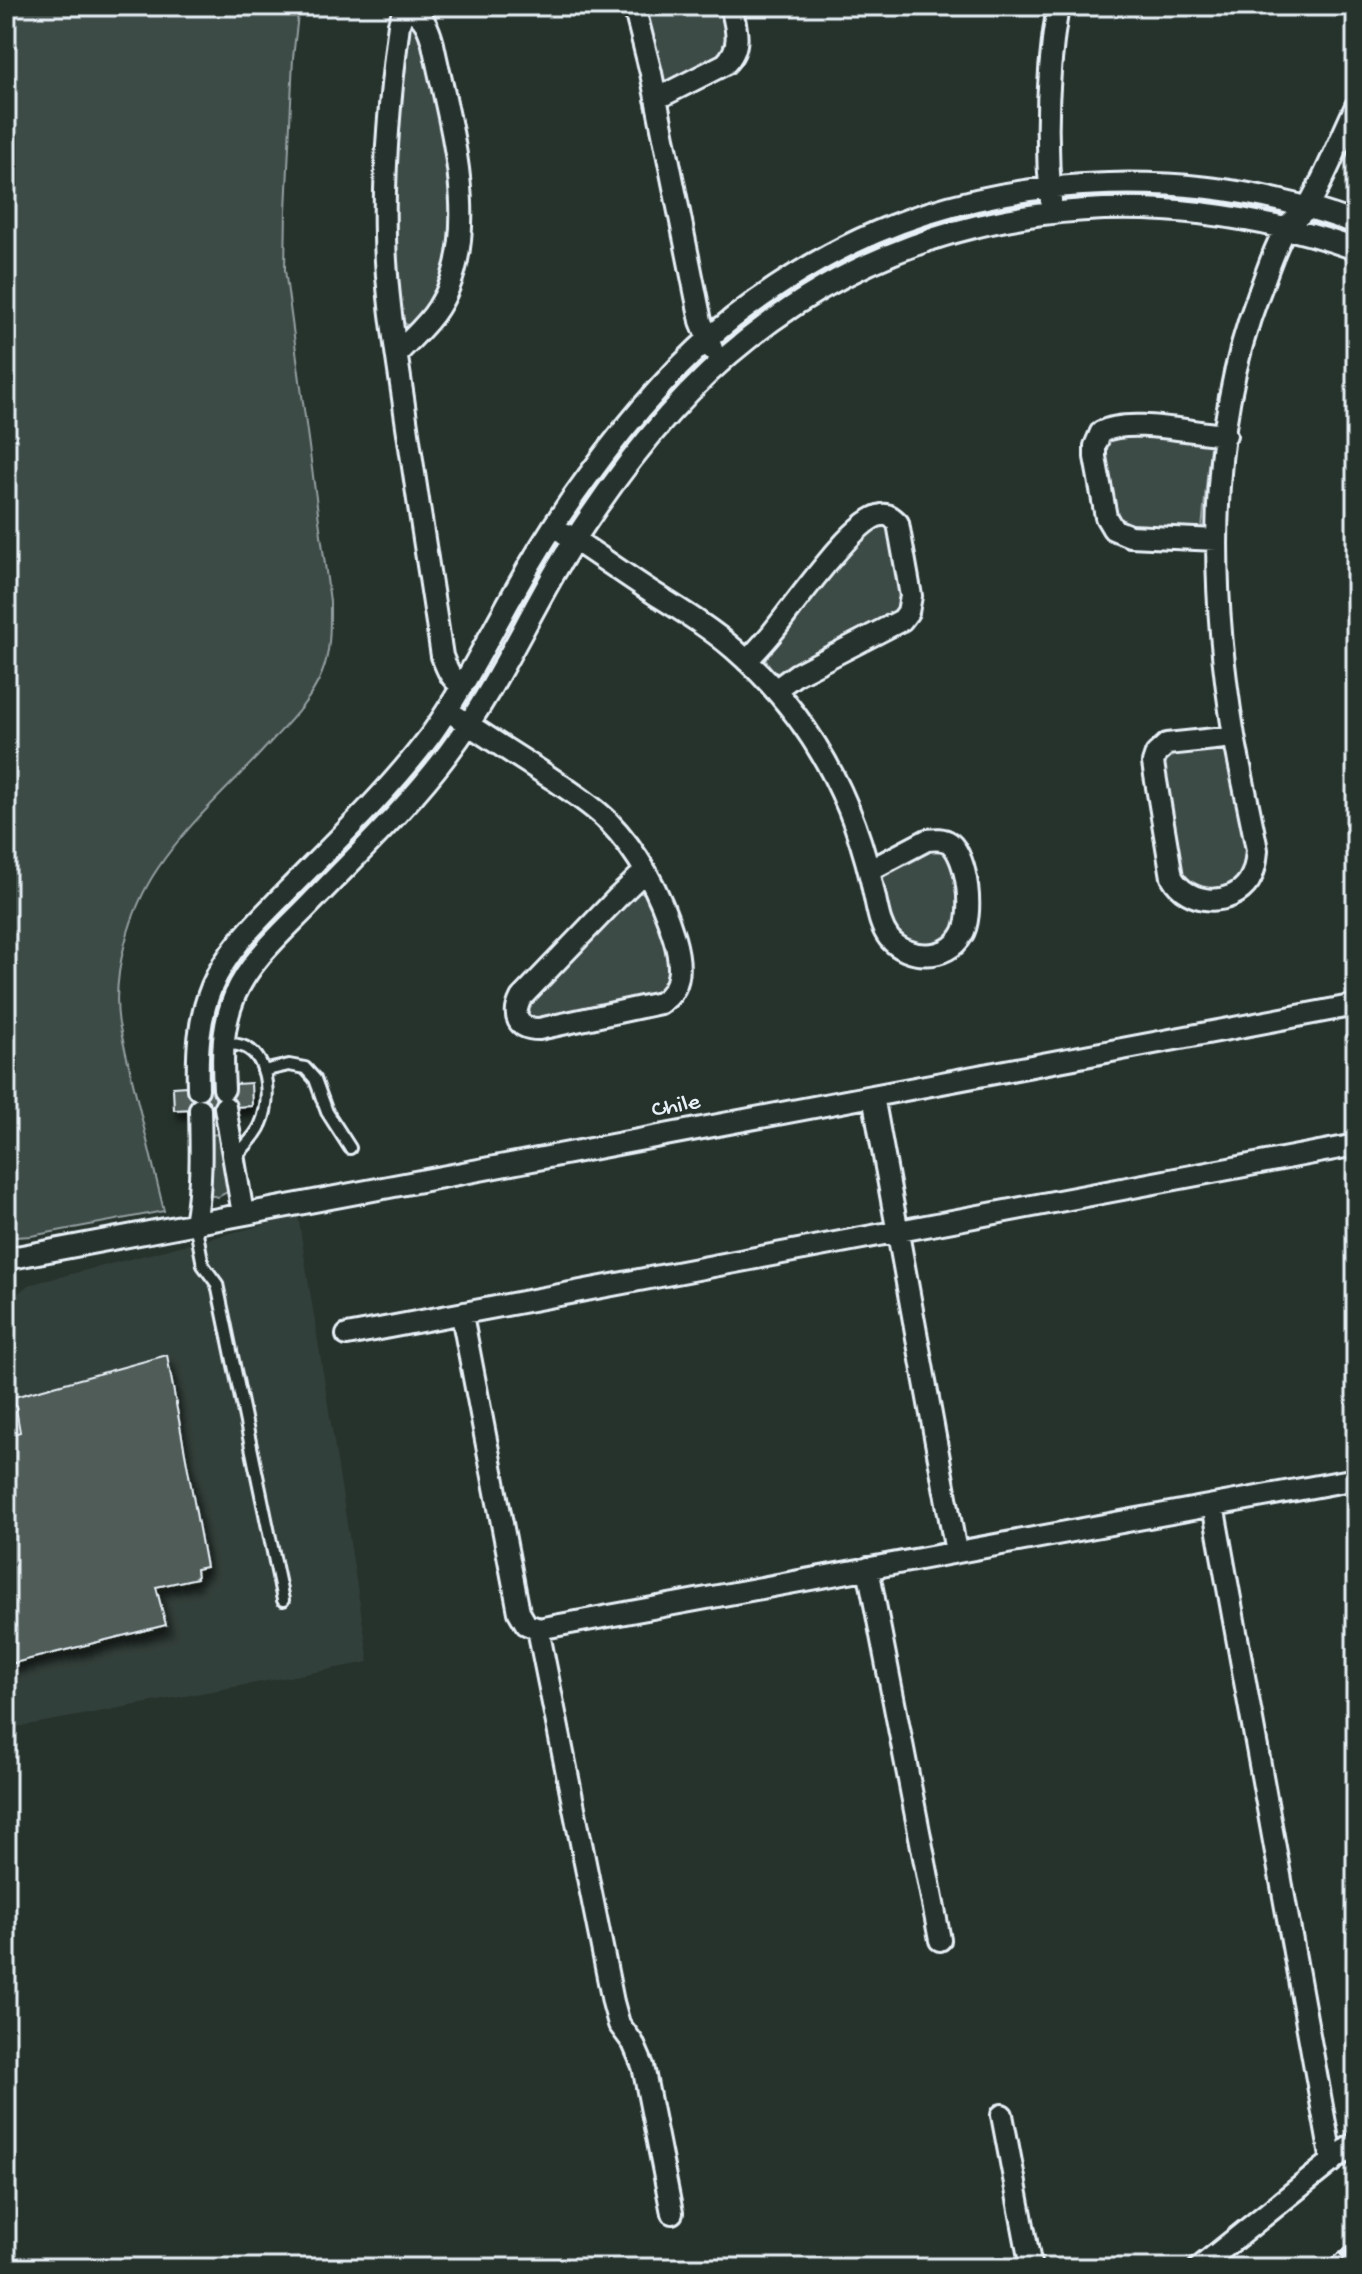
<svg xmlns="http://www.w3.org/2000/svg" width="1362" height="2274" font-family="'Gochi Hand',sans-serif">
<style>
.built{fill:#333f3a}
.green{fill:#3e4b47;stroke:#939ea0;stroke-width:2}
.building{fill:#505c59;stroke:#e8f1f8;stroke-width:2;filter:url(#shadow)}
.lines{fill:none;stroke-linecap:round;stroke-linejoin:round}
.service-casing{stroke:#e8f1f8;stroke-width:16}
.minor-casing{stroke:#e8f1f8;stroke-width:26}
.service{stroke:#26332d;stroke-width:10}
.minor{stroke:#26332d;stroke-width:20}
.rail-casing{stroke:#e8f1f8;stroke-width:9}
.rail{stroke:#26332d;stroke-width:6;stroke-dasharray:18;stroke-linecap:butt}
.labels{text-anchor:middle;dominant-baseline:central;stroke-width:7;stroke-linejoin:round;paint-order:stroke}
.street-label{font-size:24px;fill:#e8f1f8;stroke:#26332d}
</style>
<defs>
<filter id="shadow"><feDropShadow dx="5" dy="9" stdDeviation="4" flood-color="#0009"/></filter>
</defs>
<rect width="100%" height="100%" fill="#26332d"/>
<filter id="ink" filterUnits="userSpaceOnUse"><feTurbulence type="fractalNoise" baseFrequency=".0125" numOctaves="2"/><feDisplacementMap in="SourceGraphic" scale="16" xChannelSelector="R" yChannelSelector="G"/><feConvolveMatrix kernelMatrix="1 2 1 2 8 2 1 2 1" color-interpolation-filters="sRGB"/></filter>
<g filter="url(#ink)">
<!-- built -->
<path class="built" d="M298,1216L369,1662L6,1729V1304L28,1285Z"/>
<!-- green -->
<path class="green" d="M6,6H299L293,58L286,211L285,270L330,601C330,625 331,651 322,673C311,701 287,724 267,746C231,786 188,823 158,868C130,909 111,975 119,1024L164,1211L31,1236L15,1237L6,1234Z
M642,6H724L729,30L726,53L673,84L664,81L659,75Z
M411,26L419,27L424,34L451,173L455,219L440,289L417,325L409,326L399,319L392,202L404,32Z
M1093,194C1156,194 1219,192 1279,211L1275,219C1204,199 1139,206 1067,199Z
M1023,199L1025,206L946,224L857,258L795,293L738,335L721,340L760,307L851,252L943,215Z
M689,368L685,386L591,500L570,518L602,467Z
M1118,432L1203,440L1210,446L1202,529L1195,532L1127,529L1115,524L1102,439Z
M878,521L892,527L904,596L901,611L789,671L779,675C771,669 765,662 764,652L816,585Z
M548,551C528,604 502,653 472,701L459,704Z
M442,736L423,770L226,1000L210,1024L213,1002L231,963Z
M1217,746L1224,749L1230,754L1249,849L1245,877L1219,894L1183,883L1159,773L1164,755L1172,751Z
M940,847L952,859L958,885L960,922L947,941L918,948L892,931L880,885C883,867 924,850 940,847Z
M636,893H644L649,897L671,958L673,976L659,996L537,1021L528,1018L525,1011L527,1002Z
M217,1134C223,1148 230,1178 227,1192L218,1197L209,1195L210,1135Z"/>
<!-- building -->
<path class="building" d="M251,1083L252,1106L174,1110L173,1087L186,1086L187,1090L224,1089L236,1088V1084Z
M167,1355L206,1567L196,1569L197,1578L156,1587L166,1625L6,1665V1436L20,1432L14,1397Z"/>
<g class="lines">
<!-- service casing -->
<g class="service-casing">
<path id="service" d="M223,1044C232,1044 240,1044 247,1048C270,1061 270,1103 261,1124C256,1137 243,1147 234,1159
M263,1071L289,1065L305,1068L315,1079L327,1112L350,1148
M195,1223L203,1265L217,1284L283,1600"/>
</g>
<!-- minor casing -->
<g class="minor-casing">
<path id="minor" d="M634,6L651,73L701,321L712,349
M656,99L725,64C743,47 736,27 731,6
M1051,201C1045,136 1047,71 1058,6
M397,354C410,339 427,326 438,308C485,235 449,122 433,44C429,29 424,15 409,10L403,13L399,24C390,94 383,165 385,236C386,291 395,344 403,398C415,484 429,570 442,656C447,669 450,678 462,686
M564,533C595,553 624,574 655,594C682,611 710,628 734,649C811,716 855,799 875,898C878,912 880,926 889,938C907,960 947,961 962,935C974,916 968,858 950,843C943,838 935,839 927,840L870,870
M1217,540L1130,536L1113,529L1106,517L1095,457V446L1101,432C1129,417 1193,433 1226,435
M747,661C755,652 764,643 772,633C791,610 855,517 882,515C889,514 893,518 898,523L911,596L908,612L902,620L797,674L775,690
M456,716C488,738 522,759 554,780C573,793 592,805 608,821C640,854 661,895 674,938C681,962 684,989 660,1003L539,1029C517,1029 512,1016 521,998L618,897L645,871
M1234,737L1167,744L1156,754L1153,763L1172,877C1187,905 1231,908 1249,881C1255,871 1256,861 1257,850C1250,812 1241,774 1234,736C1210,591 1206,432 1259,293C1266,275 1277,240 1288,226C1295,218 1304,213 1309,205C1327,173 1341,138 1356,106
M198,1089C197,1053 198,1020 212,986C228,948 259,920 287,891C336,841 388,792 430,736C463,690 488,638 516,589C537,551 560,514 586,479C628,421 676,363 733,318C790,274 856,236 925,214C1038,177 1179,174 1294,204C1315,209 1335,216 1356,223
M224,1089C222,1056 222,1026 235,995C251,959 283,932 310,904C357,855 408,807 449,752C503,680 536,595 587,521C632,454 685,388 749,338C925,199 1147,177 1356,249
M873,1096L956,1552
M225,1107L243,1214
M195,1223C202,1185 201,1148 200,1109
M6,1259L1356,1005
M462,1315L519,1612L526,1624L538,1629L1356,1479
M347,1335L1356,1145
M1213,1505L1332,2162
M868,1568L940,1940
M538,1629L613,2002L619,2024L633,2043L643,2066L672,2213
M1002,2115L1031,2268
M1199,2268L1356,2142"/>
</g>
<!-- service -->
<use href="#service" class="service"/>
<!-- minor -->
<use href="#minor" class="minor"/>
<!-- rail casing -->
<g class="rail-casing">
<path id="rail" d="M1327,2268L1356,2244
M1348,2268L1356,2261"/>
</g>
<!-- rail -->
<use href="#rail" class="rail"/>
</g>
</g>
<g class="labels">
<!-- street labels -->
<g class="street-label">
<text transform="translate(676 1107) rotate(-11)">Chile</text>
</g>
</g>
<!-- margin -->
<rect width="1362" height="2274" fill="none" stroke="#26332d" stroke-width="32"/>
<rect x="16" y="16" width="1330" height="2242" fill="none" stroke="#e8f1f8" stroke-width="3" filter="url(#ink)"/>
</svg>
